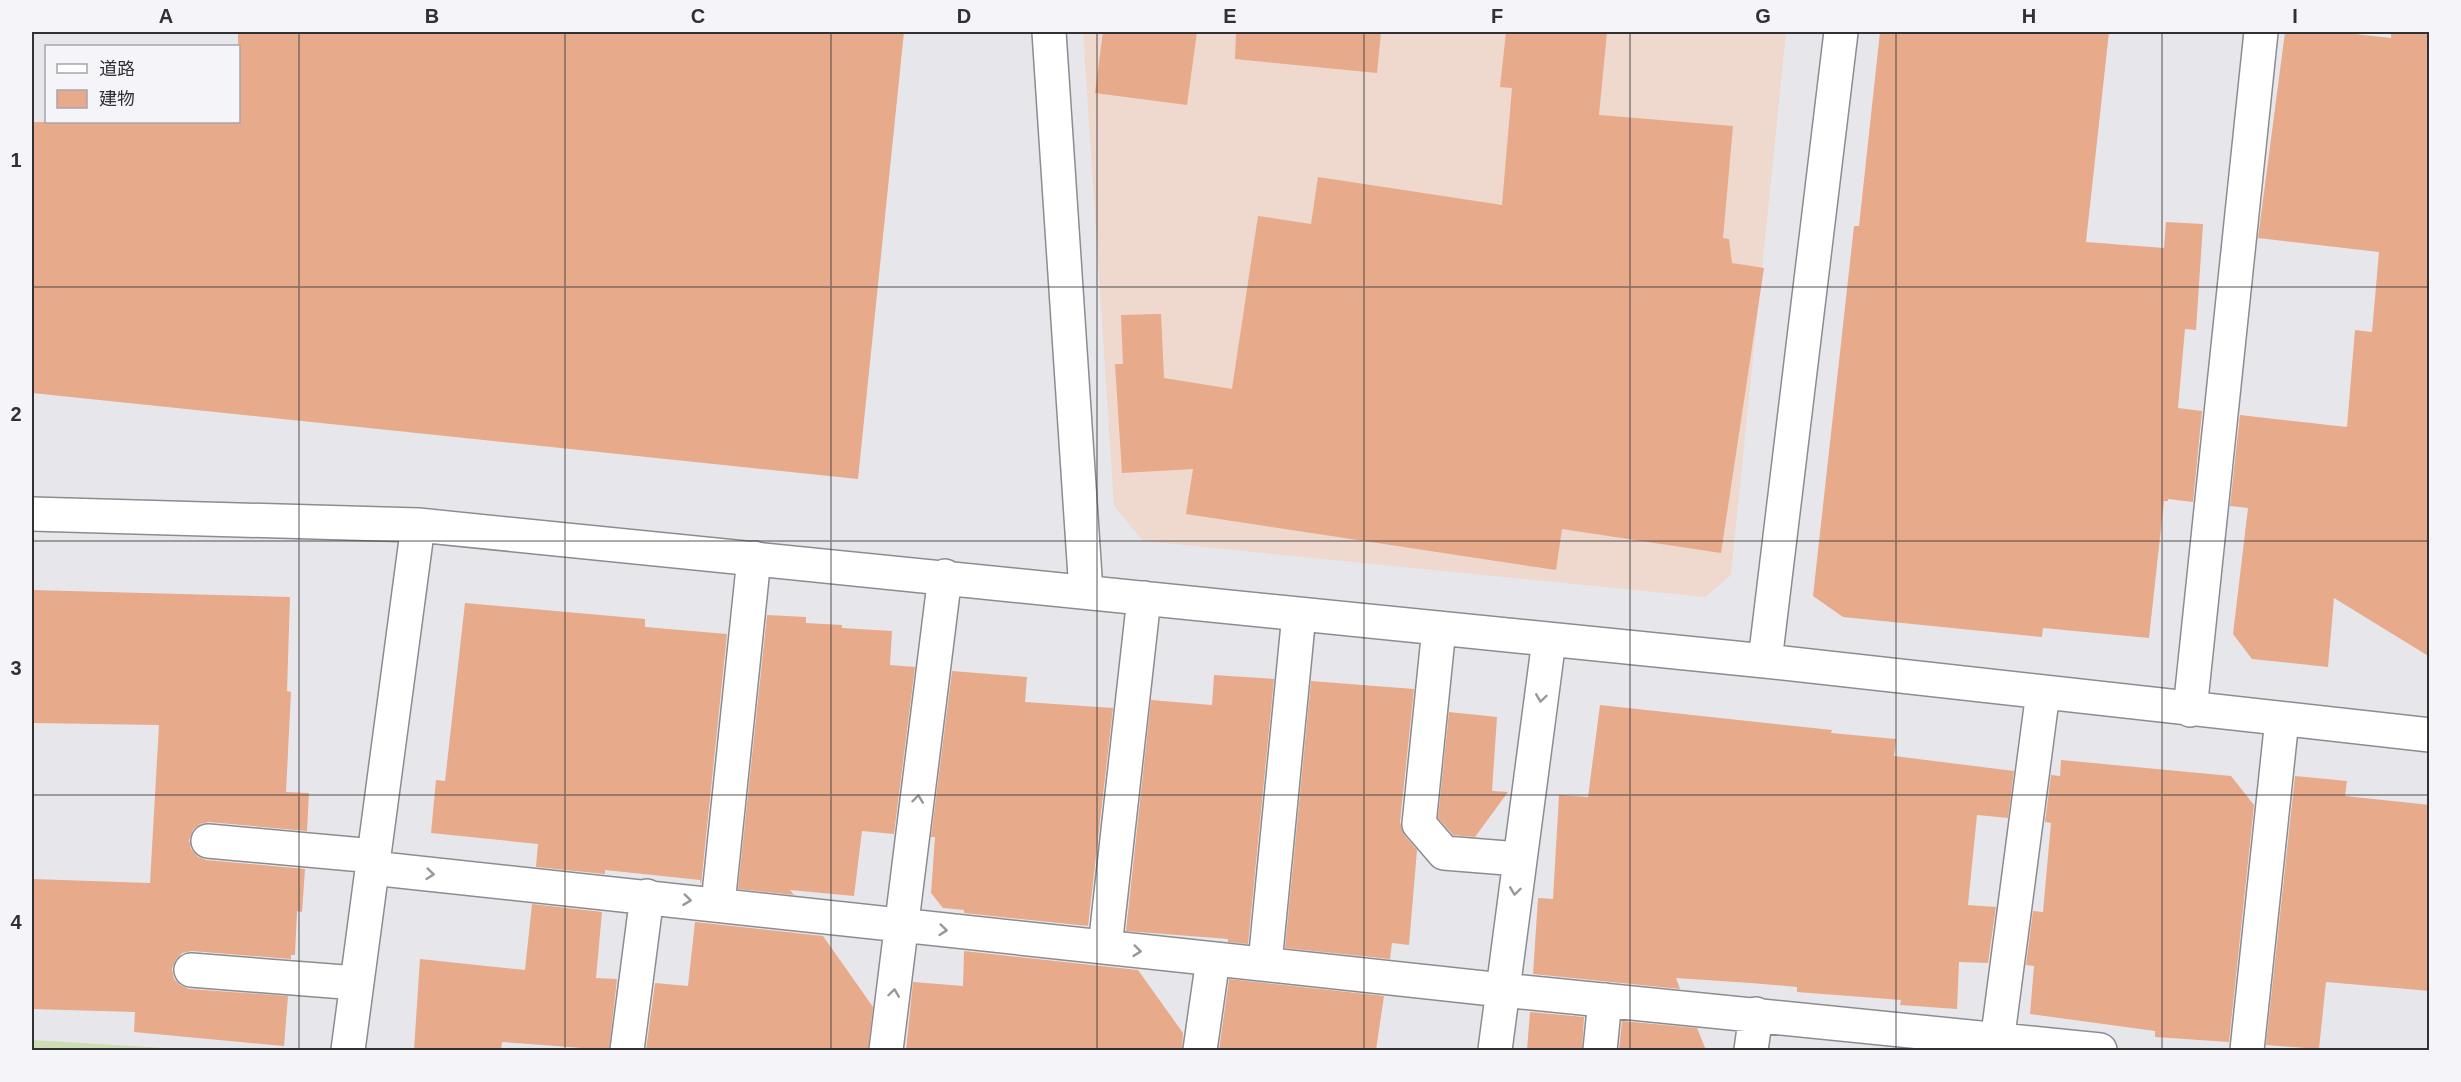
<svg xmlns="http://www.w3.org/2000/svg" width="2461" height="1082" font-family="Arial,'Noto Sans JP',sans-serif">
<style>
.industrial{fill:#efd8cd}
.green{fill:#cddeb3}
.building{fill:#e7aa8a}
.lines{fill:none;stroke-linecap:round;stroke-linejoin:round}
.minor-casing{stroke:#8c8c90;stroke-width:36}
.minor{stroke:#fff;stroke-width:33}
.oneway{stroke:#989899}
.grid{fill:none;stroke:#313133;stroke-width:1.5;stroke-opacity:0.55}
.neatline{fill:none;stroke:#313133;stroke-width:2}
.grid-label{font-size:20px;text-anchor:middle;font-weight:bold;fill:#313133}
</style>
<rect width="100%" height="100%" fill="#e7e7eb"/>
<!-- industrial -->
<path class="industrial" d="M1083,32H1786L1731,575L1705,597L1143,541L1114,506Z"/>
<!-- green -->
<path class="green" d="M32,1040L198,1050H32Z"/>
<!-- building -->
<path class="building" d="M238,32H904L858,479L32,393V122H238Z
M1103,32H1197L1187,105L1095,93Z
M1236,32H1381L1377,73L1235,59Z
M1506,32H1607L1599,115L1733,126L1723,238L1729,239L1732,263L1764,268L1721,553L1562,529L1556,570L1186,514L1193,469L1122,473L1115,364H1123L1121,315L1161,314L1164,378L1232,389L1258,216L1311,224L1318,177L1502,205L1512,88L1500,87Z
M1880,32H2109L2086,242L2164,248L2166,222L2203,224L2196,330L2185,329L2178,408L2202,411L2193,502L2168,499V501H2164L2149,638L2043,628L2042,637L1843,617L1813,596L1854,226H1859Z
M2285,32H2337L2391,38V32H2430V657L2334,598L2328,667L2252,659L2233,634L2248,508L2230,506L2240,415L2347,427L2355,330L2372,332L2379,252L2258,238Z
M32,590L290,597L287,691L291,692L286,792L309,793L307,831L209,822L200,824L193,830L189,840L191,849L198,857L206,860L305,869L302,912L297,911L295,955H291V959L192,951L182,953L176,959L172,969L174,979L180,985L189,989L288,996L284,1046L134,1032L135,1012L32,1009V879L150,883L159,725L32,723Z
M465,603L645,619V627L727,634L701,885L700,880L605,870V874L536,867L538,844L431,833L436,780L445,781Z
M767,615L806,617V623L842,625V628L892,631L890,665L915,667L894,834L862,831L854,896L790,890L794,895L738,889Z
M952,671L1027,677L1025,702L1113,708L1088,926L964,913V910L943,908L931,893L935,837H931Z
M1214,675L1274,679L1248,944L1228,942V939L1126,931L1151,700L1212,705Z
M1311,681L1414,689L1400,822L1405,836L1417,850L1409,945L1392,943L1390,959L1285,948Z
M1600,705L1832,730L1831,733L1896,739L1894,756L2014,771L2008,818L1977,815L1968,905L1996,907L1988,963L1959,962L1957,1009L1900,1005L1901,1000L1797,992V987L1751,983L1676,978L1680,989L1533,974L1538,898L1553,899L1559,795L1588,797Z
M1449,712L1497,717L1492,791L1508,792L1475,837L1453,835L1438,818Z
M2061,760L2231,776L2254,805L2229,1042L2155,1037V1031L2030,1014L2034,966L2026,965L2033,911L2043,912L2051,823L2045,822L2051,775L2060,776Z
M2295,776L2347,781L2345,796L2430,805V991L2326,982L2319,1049L2266,1045Z
M532,904L602,912L596,978L617,979L609,1050L502,1042L501,1050H414L420,959L525,970Z
M695,922L823,936L873,1007L868,1050H646L655,983L688,986Z
M964,951L1138,970L1183,1033L1182,1050H906L913,982L963,986Z
M1229,979L1384,996L1376,1050H1219Z
M1530,1012L1584,1017L1582,1050H1527Z
M1622,1021L1697,1028L1706,1050H1619Z"/>
<g class="lines">
<!-- minor casing -->
<g class="minor-casing">
<path id="minor" d="M1049,32L1086,592
M32,514L418,525L1765,661L2430,735
M1439,628L1419,824L1444,853L1519,859
M1765,661L1841,32
M2190,710L2261,32
M208,841L374,856
M372,868L1502,990L2100,1050
M718,904L754,558
M1105,947L1144,598
M1265,963L1299,614
M191,970L357,983
M348,1050L418,525
M627,1050L647,896
M886,1050L945,576
M1200,1050L1213,959
M1495,1050L1549,640
M1600,1050L1605,1000
M1751,1050L1756,1014
M1996,1050L2043,692
M2247,1050L2282,719"/>
</g>
<!-- minor -->
<use href="#minor" class="minor"/>
</g>
<!-- one-way arrows -->
<defs><path id="oneway-chevron" d="M-2-3.5L2.5 0L-2 3.5" fill="none" stroke-width="1.6" stroke-linecap="round" stroke-linejoin="round" transform="scale(1.5)"/></defs>
<g class="oneway">
<use href="#oneway-chevron" transform="translate(1541 698) rotate(98)"/>
<use href="#oneway-chevron" transform="translate(918 799) rotate(-83)"/>
<use href="#oneway-chevron" transform="translate(430 874) rotate(6)"/>
<use href="#oneway-chevron" transform="translate(1515 891) rotate(98)"/>
<use href="#oneway-chevron" transform="translate(687 900) rotate(7)"/>
<use href="#oneway-chevron" transform="translate(943 930) rotate(6)"/>
<use href="#oneway-chevron" transform="translate(1137 951) rotate(6)"/>
<use href="#oneway-chevron" transform="translate(894 993) rotate(-82)"/>
</g>
<!-- grid -->
<path class="grid" d="M299,32V1050M565,32V1050M831,32V1050M1097,32V1050M1364,32V1050M1630,32V1050M1896,32V1050M2162,32V1050M32,287H2430M32,541H2430M32,795H2430"/>
<!-- border -->
<rect width="2461" height="1082" fill="none" stroke="#f4f4f9" stroke-width="66"/>
<!-- legend -->
<rect x="45" y="45" width="195" height="78" fill="#f4f4f9" stroke="#a6a6aa" stroke-width="1.5"/>
<rect x="57" y="64" width="30" height="9" fill="#ffffff" stroke="#a6a6aa" stroke-width="1.5"/>
<text x="99" y="75" font-size="18" fill="#313133">道路</text>
<rect x="57" y="90" width="30" height="18" fill="#e7aa8a" stroke="#a6a6aa" stroke-width="1.5"/>
<text x="99" y="105" font-size="18" fill="#313133">建物</text>
<rect x="33" y="33" width="2395" height="1016" class="neatline"/>
<g class="grid-label">
<text x="166" y="23">A</text>
<text x="432" y="23">B</text>
<text x="698" y="23">C</text>
<text x="964" y="23">D</text>
<text x="1230" y="23">E</text>
<text x="1497" y="23">F</text>
<text x="1763" y="23">G</text>
<text x="2029" y="23">H</text>
<text x="2295" y="23">I</text>
<text x="16" y="167">1</text>
<text x="16" y="421">2</text>
<text x="16" y="675">3</text>
<text x="16" y="929">4</text>
</g>
</svg>
